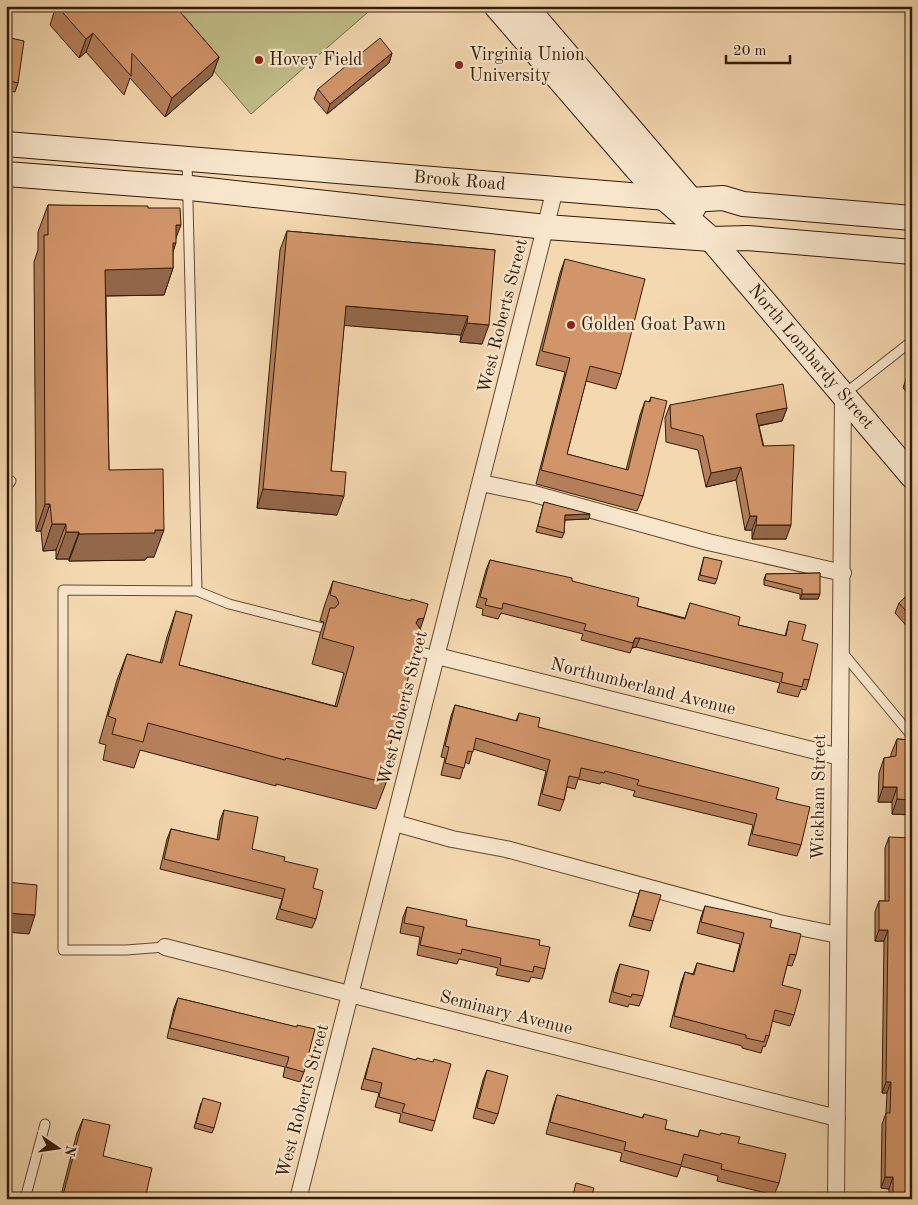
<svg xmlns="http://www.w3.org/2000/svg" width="918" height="1205" font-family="'Old Standard TT',serif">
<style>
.green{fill:#c0bd88;stroke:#786c47}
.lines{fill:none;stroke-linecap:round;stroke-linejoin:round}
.service-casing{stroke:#624a30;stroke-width:11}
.minor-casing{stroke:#624a30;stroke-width:18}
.secondary-casing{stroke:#311a06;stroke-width:26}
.service{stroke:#f8e6cc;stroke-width:9}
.minor{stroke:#f8e6cc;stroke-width:16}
.secondary{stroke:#f8e6cc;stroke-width:24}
.wall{fill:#b5805b;stroke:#311a06}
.shaded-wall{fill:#93684a;stroke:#311a06}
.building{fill:#d2956a;stroke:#311a06}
.poi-dot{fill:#8f2418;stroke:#f8e6cc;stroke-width:2}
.labels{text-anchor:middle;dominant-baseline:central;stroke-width:4.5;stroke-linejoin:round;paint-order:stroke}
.poi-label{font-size:18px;fill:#311a06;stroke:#f8e6cc;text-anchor:start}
.street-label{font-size:18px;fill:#311a06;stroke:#f8e6cc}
</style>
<rect width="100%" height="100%" fill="#f4d8b0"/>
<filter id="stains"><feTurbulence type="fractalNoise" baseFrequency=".004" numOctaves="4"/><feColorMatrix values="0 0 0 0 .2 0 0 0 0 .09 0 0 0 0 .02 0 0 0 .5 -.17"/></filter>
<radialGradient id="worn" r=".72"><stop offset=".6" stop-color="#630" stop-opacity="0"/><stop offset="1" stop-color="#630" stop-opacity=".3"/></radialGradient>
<!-- green -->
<path class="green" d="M158,6H375L251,114Z"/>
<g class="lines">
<!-- service casing -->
<g class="service-casing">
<path id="service" d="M843,395L912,341
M6,488L11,481
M197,591L229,604L323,628
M413,650L437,656
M842,652L912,736
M165,947L126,950H63V590L197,591L187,159
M25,1199L45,1124"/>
</g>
<!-- minor casing -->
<g class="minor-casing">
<path id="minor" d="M481,483L534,494L708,542L843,573
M437,656L840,757
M395,823L452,839L506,849L779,923L838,935
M165,947L837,1118
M298,1199L555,189
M836,1199L843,395"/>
</g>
<!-- secondary casing -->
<g class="secondary-casing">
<g id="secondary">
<path id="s1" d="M496,6L636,168L663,197L711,239L912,476"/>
<path d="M525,6L691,200L694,207"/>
<path id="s2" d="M6,144L691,200L723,198L743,204L912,218"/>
<path d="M6,174L190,188L546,227L711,239L748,238L912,252"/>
</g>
</g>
<!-- service -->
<use href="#service" class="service"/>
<!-- minor -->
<use href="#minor" class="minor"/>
<!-- secondary -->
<use href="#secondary" class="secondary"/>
</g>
<!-- wall -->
<path class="wall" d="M53,6H175L219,57L212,76L165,117L130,78L124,95L86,52L79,58L50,25L55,9Z
M6,37L18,83L15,92L6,90Z
M392,53L389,63L327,114L314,99L318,89Z
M48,205L148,208L176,238L173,252V268L164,295L106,296L109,470L154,557H147L145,560L69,561V559H56V550L43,551L41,531H36L34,262L38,250V232Z
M287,231L495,250L482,344L460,342L461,335L344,325L331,471L337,515L257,508L280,250Z
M565,259L621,374L616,389L586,381L567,454L626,470L640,415L645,401L649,402L651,397L643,496L637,511L536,484L565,372L536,365L560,273Z
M912,370V398L903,388L908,373Z
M670,405L787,408L782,421L759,426L786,539H752V530H745L736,480L706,487L698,450L666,442L665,418Z
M544,502L589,519L565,520L564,533L562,538L536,532Z
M704,557L717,579L715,584L698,580Z
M490,560L572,581L637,606L685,618L690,603L738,625L785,636L789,621L802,640L809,680L806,690L801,689L798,697L777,692L780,683L636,647L632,648L630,653L581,640L583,634L501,613L498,619L482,615L483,609L476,607L486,570Z
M820,573L818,599H800V594L764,585V579L766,574Z
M333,581L420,629L385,765L386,783L376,809L276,784V786L140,750L134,768L103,760L106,745L99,743L117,680L127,654L160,663L167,637L176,611L179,665L335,706L344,673L312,664L320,634L324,622L320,621L324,607Z
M912,591V632L895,613L899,603Z
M455,705L516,721L519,713L538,727L776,799L801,845L797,856L748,845L753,825L633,796L635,791L601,782L600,784L578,779L575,789L567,787L564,800L560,811L538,805L546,771L473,749L469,764L465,762L460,779L441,775L445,758L441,757L451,716Z
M897,739L912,740V815L892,814V802H878L879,773L884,758L891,757V754Z
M224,810L252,849L284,861L313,888L316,919L312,928L276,919L282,899L160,869L167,839L171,829L217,840L220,820Z
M889,837L912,1199H889V1189L881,1188L882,1124L886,1113L887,1093H882L884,941H875V912L879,901H885V848Z
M640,890L653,921L650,931L629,926Z
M705,906L770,927L796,955L792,966L787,965L782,985L794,1015L790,1026L772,1021L769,1036L765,1047L763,1046L761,1053L742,1048V1046L670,1027L681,983L685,972L693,974L697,963L733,972L740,944L697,933L701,917Z
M407,907L466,926L539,945L545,969L542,979L531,977L529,982L496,975L498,968L459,959L457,964L417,955L420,937L400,933L403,917Z
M620,964L643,996L639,1006L629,1004L628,1007L609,1002L616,974Z
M178,998L296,1027L304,1072L300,1082L283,1077L285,1067L167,1038L174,1008Z
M373,1048L435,1121L432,1131L399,1122L401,1114L375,1107L379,1093L361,1089L370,1058Z
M487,1070L498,1114L494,1124L473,1118L483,1080Z
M557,1095L642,1118L644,1114L665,1129L698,1137L700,1130L738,1143L779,1183L774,1195L717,1181L718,1176L681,1166L677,1177L620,1161L622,1153L546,1134L553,1107Z
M201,1103L214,1128L212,1133L194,1128Z
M83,1119L103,1156L145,1199H60L77,1133Z"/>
<!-- shaded-wall -->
<path class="shaded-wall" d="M93,33L86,52L79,58L86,39Z
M392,53L389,63L327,114L330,104Z
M219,57L212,76L165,117L172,98Z
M176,225H181L174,243H176L167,268H173L164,295L96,296L105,270Z
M346,306L468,316L461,335L339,325Z
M467,323L489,325L482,344L460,342Z
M787,408L782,421L751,427L756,414Z
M741,467L736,480L706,487L711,473Z
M263,489L344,496L337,515L257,508Z
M45,504H50L41,531H36Z
M590,514L589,519L563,520L565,515Z
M750,516H757L752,530H745Z
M52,524H66L56,550L43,551Z
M756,525H791L786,539H752Z
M155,530H164L154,557H147L145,560L69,561L79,534Z
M66,532H79L69,559H56Z
M802,594H820L818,599H800Z
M424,618L415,644L416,623L418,619Z
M635,638H640L636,647L632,648Z
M883,787H897L892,802H878Z
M897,799L912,800V815L892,814Z
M6,913L35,915L29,934L6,932Z
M879,930H888L884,941H875Z
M886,1082H891L887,1093H882Z
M885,1177H893L889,1189L881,1188Z"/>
<!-- building -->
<path class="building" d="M57,6H175L219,57L172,98L132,53L131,76L93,33L86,39Z
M6,37L24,41L18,83L6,80Z
M380,38L392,53L330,104L318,89Z
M48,205L148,206V208H180L181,225H176V243H173V268L105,270L109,470L163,469L164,530H155V533L79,534V532H66V524H52L50,504H45L44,235H48Z
M287,231L495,250L489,325L467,323L468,316L346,306L331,471L346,472L344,496L263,489Z
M565,259L645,279L621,374L590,366L567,454L628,470L645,401L650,402L651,397L667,401L643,496L541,470L570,358L542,351Z
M912,370V377L908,373Z
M783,384L787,408L756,414L763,446L794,445L791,525H756L757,516H750L741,467L711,473L703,436L671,428L670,405Z
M544,502L590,514L565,515L564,533L538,526Z
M704,557L722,561L717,579L700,575Z
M490,560L572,578V581L639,598L637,606L685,619L690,603L740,617L738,625L786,636L789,621L806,625L802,640L818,644L809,680L804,679L802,687L781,682L783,673L640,638H635L633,643L584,630L586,624L503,603L502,609L485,605L487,599L480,597Z
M820,573V594H802V589L765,580L766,574Z
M333,581L411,601V599L428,604L424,618L418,619L416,623L421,630L385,765L390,766L386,783L286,758L285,760L148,723L143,742L112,734L116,719L108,716L127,654L162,663L176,611L192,615L179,665L337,707L354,647L322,638L330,608H335L339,603L336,597L330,595Z
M912,591V618L899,603Z
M455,705L517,721L519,713L540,718L538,727L779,788L776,799L810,807L801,845L752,834L757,814L637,785L639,780L605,771L604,773L581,768L579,778L569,776L564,800L542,794L550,760L476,738L473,752L468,751L464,768L445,763L449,747L445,746Z
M897,739L912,740V800L897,799V787H883L884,758L896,756Z
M224,810L258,817L252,849L285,857L284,861L318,869L313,888L323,891L316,919L280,909L285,889L164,859L171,829L219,840Z
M889,837L912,838V1199H893V1177H885L886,1113H890L891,1082H886L888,930H879V901H889Z
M6,882L37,885L35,915L6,913Z
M640,890L661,895L653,921L633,916Z
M705,906L772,920L770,927L801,934L796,955L790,954L782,985L801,990L794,1015L775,1010L769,1036L766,1035L764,1042L746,1038V1035L674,1016L685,972L694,975L697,963L734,972L744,933L701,922Z
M407,907L467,920L466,926L540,940L539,945L550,947L545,969L534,966L533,972L500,965L501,958L462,949L461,954L420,945L424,927L404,923Z
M620,964L649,971L643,996L632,994L631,997L613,992Z
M178,998L297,1027V1025L315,1029L304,1072L286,1067L289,1057L170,1028Z
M373,1048L416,1060L417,1058L433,1062L434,1059L451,1064L435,1121L402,1112L405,1104L379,1097L382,1083L365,1079Z
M487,1070L508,1076L498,1114L477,1108Z
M557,1095L643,1118L644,1114L667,1120L665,1129L698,1137L700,1130L720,1135L721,1133L740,1137L738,1143L786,1154L779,1183L721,1169L722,1164L684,1154L681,1165L624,1150L626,1142L550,1122Z
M203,1098L221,1103L214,1128L196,1123Z
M83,1119L110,1125L103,1156L152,1168L145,1199H62Z
M576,1183L594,1188L591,1199H572Z"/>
<!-- markers -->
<g class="poi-dot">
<circle cx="259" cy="60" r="5"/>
<circle cx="459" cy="65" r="5"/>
<circle cx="571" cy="325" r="5"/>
</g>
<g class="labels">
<!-- poi labels -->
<g class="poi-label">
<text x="469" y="55">Virginia Union<tspan x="469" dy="21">University</tspan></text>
<text x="269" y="60">Hovey Field</text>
<text x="581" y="325">Golden Goat Pawn</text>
</g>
<!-- street labels -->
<g class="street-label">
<text stroke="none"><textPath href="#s2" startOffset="455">Brook Road</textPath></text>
<text transform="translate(503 316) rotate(-76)">West Roberts Street</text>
<text stroke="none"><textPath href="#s1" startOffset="472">North Lombardy Street</textPath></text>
<text transform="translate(643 687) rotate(14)">Northumberland Avenue</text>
<text transform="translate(403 708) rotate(-76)">West Roberts Street</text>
<text transform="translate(819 797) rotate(-89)">Wickham Street</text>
<text transform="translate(506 1013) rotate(14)">Seminary Avenue</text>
<text transform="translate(303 1101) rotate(-75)">West Roberts Street</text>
</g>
</g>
<!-- margin -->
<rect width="918" height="1205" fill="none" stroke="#f4d8b0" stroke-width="25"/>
<rect x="8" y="8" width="903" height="1190" fill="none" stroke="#311a06" stroke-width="2.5"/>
<rect x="12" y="12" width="893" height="1180" fill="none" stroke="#311a06"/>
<!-- north arrow -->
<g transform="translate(58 1148) rotate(103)" stroke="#f8e6cc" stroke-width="4" paint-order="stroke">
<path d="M0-4L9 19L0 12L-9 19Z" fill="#311a06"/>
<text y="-8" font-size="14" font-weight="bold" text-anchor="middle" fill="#311a06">N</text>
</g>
<!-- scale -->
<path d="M726 55v8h64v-8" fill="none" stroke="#311a06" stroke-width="2.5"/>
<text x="733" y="55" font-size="15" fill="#311a06" stroke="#f8e6cc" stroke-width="4" paint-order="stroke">20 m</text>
<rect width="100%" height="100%" filter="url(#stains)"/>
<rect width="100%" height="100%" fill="url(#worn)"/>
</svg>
